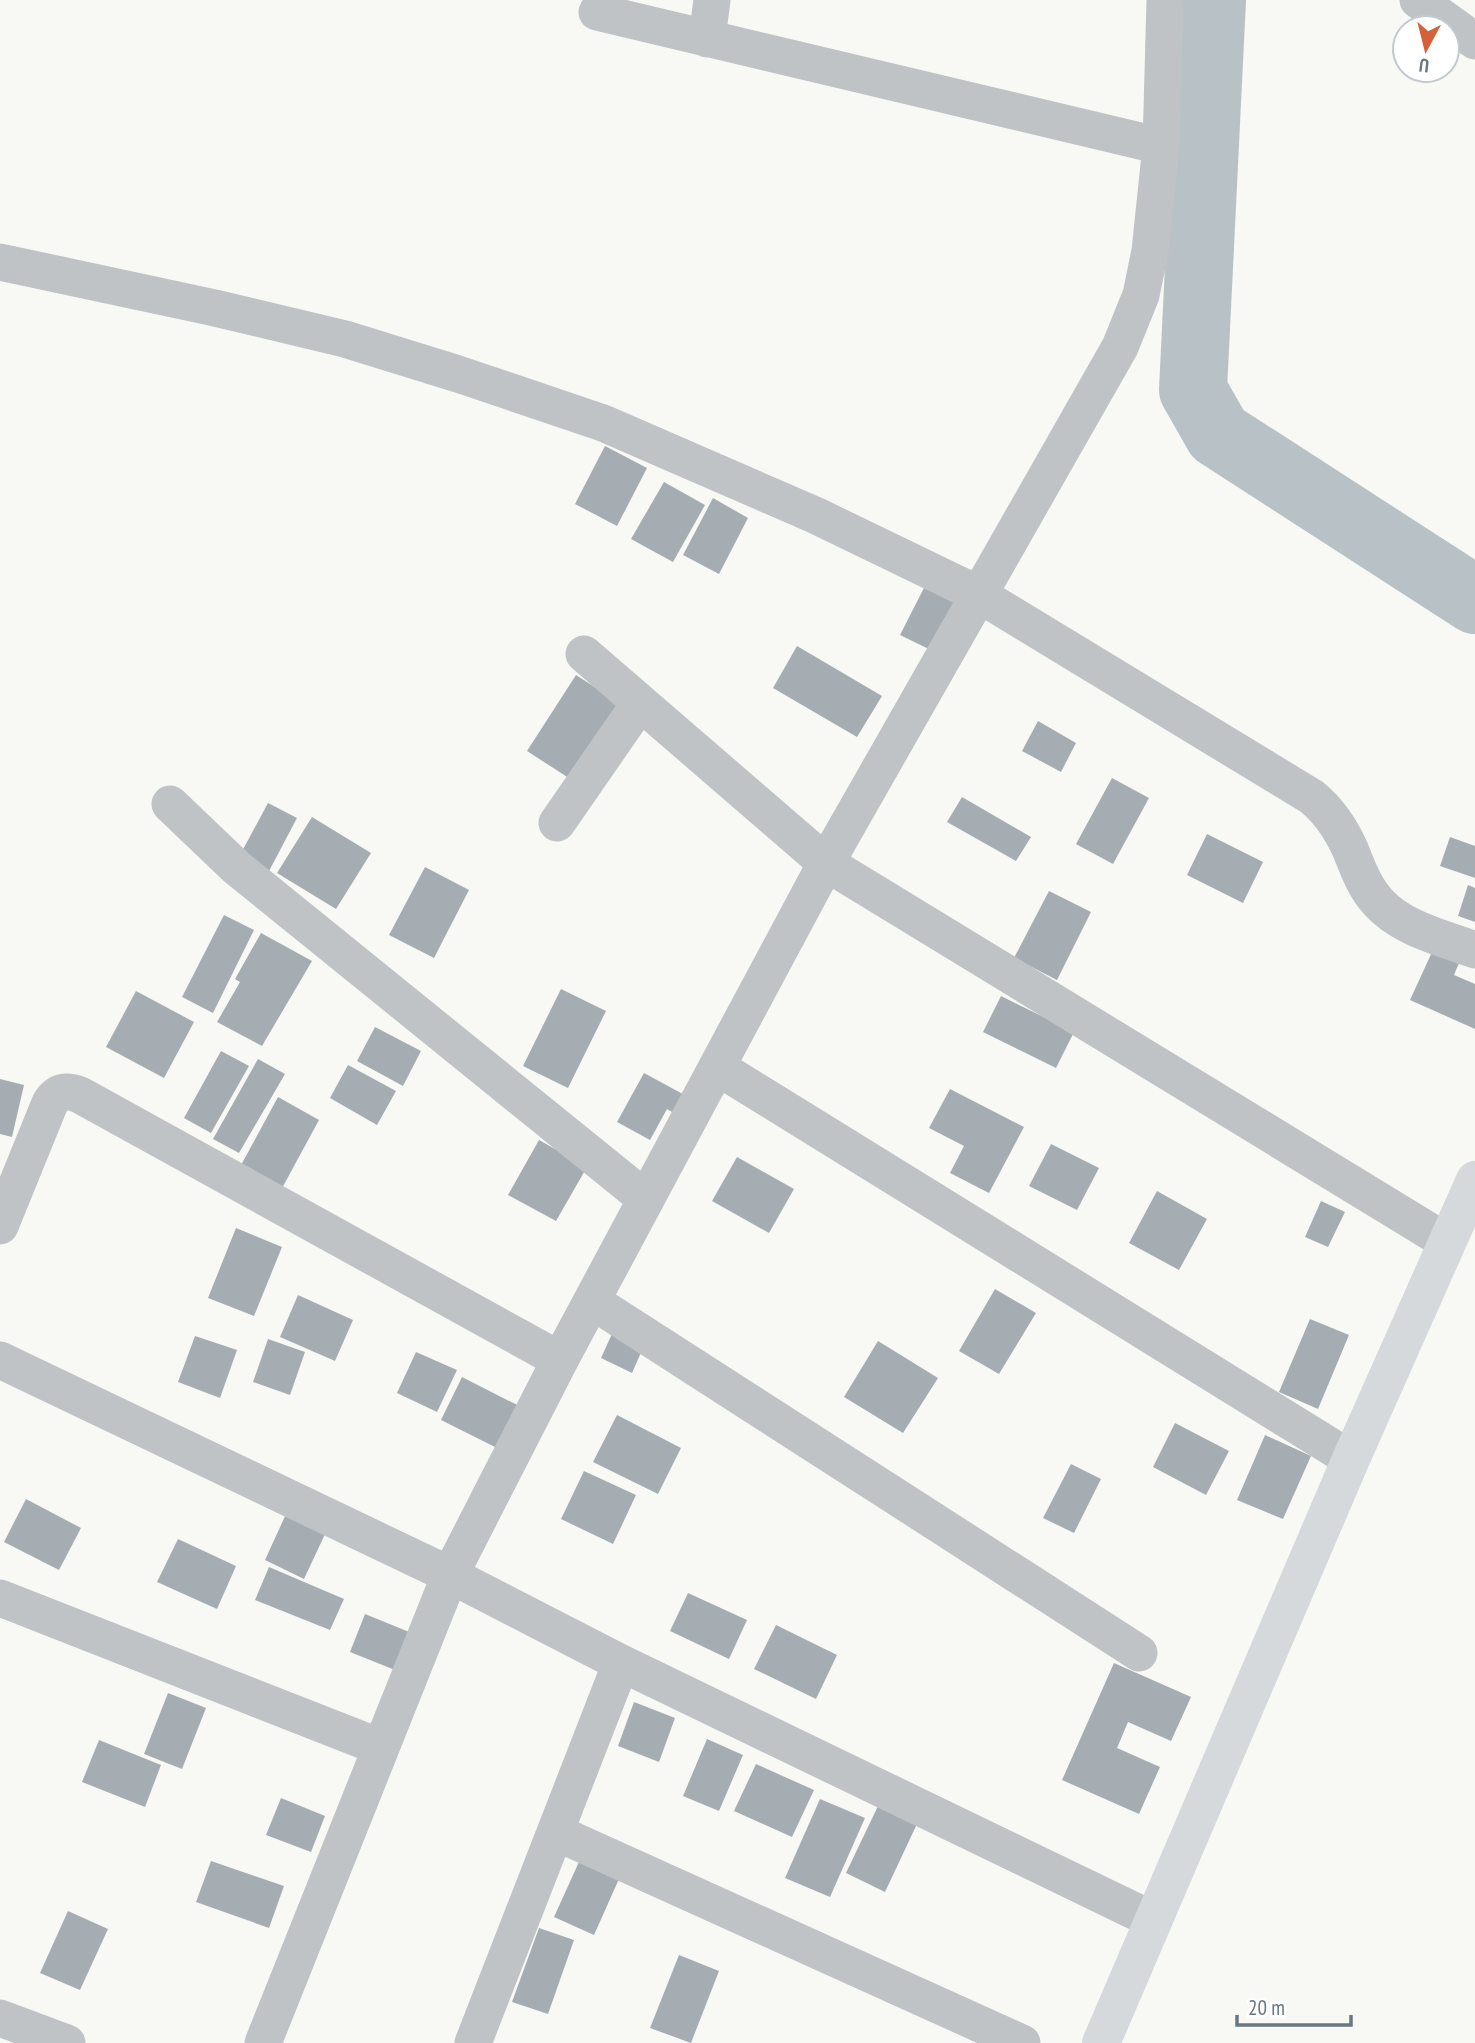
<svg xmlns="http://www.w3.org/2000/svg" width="1475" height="2043" font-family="'PT Sans Narrow',sans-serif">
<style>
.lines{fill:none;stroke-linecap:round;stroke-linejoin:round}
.river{stroke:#b8c2c6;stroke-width:68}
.building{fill:#a5adb3}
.minor{stroke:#bfc3c6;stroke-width:37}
.primary{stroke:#d5d9dc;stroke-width:38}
</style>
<rect width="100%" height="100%" fill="#f8f8f5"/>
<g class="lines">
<!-- river -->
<path class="river" d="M1212,0L1193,390L1218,434L1475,600"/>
</g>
<!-- building -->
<path class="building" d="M605,446L647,468L617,526L575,504Z
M664,482L705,505L673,562L631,539Z
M713,498L748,518L719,574L683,555Z
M927,582L964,601L937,653L900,635Z
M797,646L882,696L857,737L773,688Z
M576,675L624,706L575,782L527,751Z
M1038,721L1076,743L1061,772L1022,751Z
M1112,778L1149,798L1113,864L1076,844Z
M962,797L1031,837L1016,861L947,822Z
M268,803L297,818L269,871L240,855Z
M312,817L371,853L336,909L277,873Z
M1207,834L1263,862L1243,903L1187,875Z
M1450,837L1475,846V878L1440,866Z
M425,867L469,890L434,958L389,935Z
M1468,885L1475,888V922L1458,916Z
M1049,891L1091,912L1057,980L1014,958Z
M224,915L254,930L213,1013L182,997Z
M261,933L312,961L262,1046L217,1022L240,982L235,979Z
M1438,939L1464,951L1454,975L1475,984V1029L1410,1000Z
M561,989L606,1011L568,1088L523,1066Z
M136,991L194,1022L164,1078L106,1047Z
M1001,996L1074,1032L1056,1068L983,1032Z
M375,1027L421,1051L403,1086L357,1061Z
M221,1051L249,1066L211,1133L184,1118Z
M258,1059L285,1074L239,1153L213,1139Z
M348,1065L396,1091L377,1125L330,1098Z
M644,1073L692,1099L682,1118L667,1109L650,1140L617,1122Z
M0,1079L24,1085L12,1137L0,1134Z
M950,1089L1024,1127L989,1193L950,1173L964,1146L929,1128Z
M278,1097L319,1120L281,1190L240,1167Z
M539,1140L587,1167L556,1221L508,1195Z
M1051,1144L1099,1168L1077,1210L1029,1186Z
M737,1157L794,1189L769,1233L712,1201Z
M1157,1191L1207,1219L1179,1270L1129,1243Z
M1321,1201L1345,1212L1328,1247L1305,1237Z
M236,1228L282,1247L254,1316L208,1298Z
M995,1289L1036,1313L999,1374L959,1351Z
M298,1295L353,1320L335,1361L280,1337Z
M1310,1319L1349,1335L1318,1409L1279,1392Z
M616,1325L647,1339L632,1373L601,1358Z
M195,1336L237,1350L220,1398L178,1382Z
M268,1339L305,1352L290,1395L253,1382Z
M878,1341L938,1378L903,1433L844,1397Z
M416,1352L457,1370L437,1412L397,1393Z
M462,1377L525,1409L503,1451L441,1420Z
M617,1415L681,1448L658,1494L593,1462Z
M1175,1423L1229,1451L1206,1495L1153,1467Z
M1265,1435L1311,1456L1283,1519L1237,1500Z
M1071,1464L1101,1479L1074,1533L1043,1518Z
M584,1471L636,1495L613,1544L561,1519Z
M26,1499L81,1528L59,1570L4,1542Z
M286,1514L326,1532L304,1579L265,1560Z
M178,1539L236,1566L217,1609L157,1582Z
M269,1567L344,1599L330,1630L255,1600Z
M688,1593L747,1620L729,1659L670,1631Z
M365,1614L419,1636L405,1674L350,1652Z
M776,1625L837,1655L816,1699L754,1669Z
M1114,1663L1191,1697L1171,1741L1128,1722L1117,1748L1160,1767L1139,1814L1062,1780Z
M168,1693L206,1708L182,1769L144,1754Z
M634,1702L675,1718L659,1762L618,1746Z
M707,1739L743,1755L719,1811L683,1796Z
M99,1740L161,1765L145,1807L82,1782Z
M756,1764L814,1790L792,1837L734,1811Z
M281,1798L325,1816L311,1852L266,1835Z
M820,1799L865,1818L830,1897L785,1878Z
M878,1806L917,1824L885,1892L846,1873Z
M583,1853L623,1870L594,1935L554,1917Z
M211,1861L284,1886L269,1928L196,1902Z
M68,1911L108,1929L80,1990L40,1973Z
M539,1928L574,1940L548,2014L512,2002Z
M679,1955L719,1971L691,2043L650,2028Z"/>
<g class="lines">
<!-- minor -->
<path class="minor" d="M1418,0L1475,41
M597,12L1161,146
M707,39L712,0
M0,262L215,308L345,339L458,374L603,423L817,516L978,594L1312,797C1329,811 1341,829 1350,849C1358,868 1364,887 1378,902C1402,929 1443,938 1475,950
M584,654L826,863L1447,1242
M170,804L236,867L646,1199
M557,823L640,703
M717,1067L1351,1459
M0,1226L50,1103C58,1090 67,1090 80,1095L560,1360
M592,1301L1139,1653
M0,1360L450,1575L621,1663L1153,1920
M0,1598L380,1747
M555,1832L1022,2043
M0,2018L67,2043
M263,2043L450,1575L560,1360L826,863L1120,347L1141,295L1150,251L1161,146L1165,0
M473,2043L621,1663"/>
<!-- primary -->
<path class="primary" d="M1101,2043L1351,1459L1475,1180"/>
</g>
<!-- north arrow -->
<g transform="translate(1426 49) rotate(187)"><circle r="33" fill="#ffffff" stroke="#c3c9ce" stroke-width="2"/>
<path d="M0-5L12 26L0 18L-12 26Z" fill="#d46139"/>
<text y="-10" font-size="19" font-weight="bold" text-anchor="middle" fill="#697784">U</text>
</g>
<!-- scale -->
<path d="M1237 2015v10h114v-10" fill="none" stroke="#697784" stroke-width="3.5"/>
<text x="1248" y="2015" font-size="21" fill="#697784" stroke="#ffffff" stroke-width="5" paint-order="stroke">20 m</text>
</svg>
